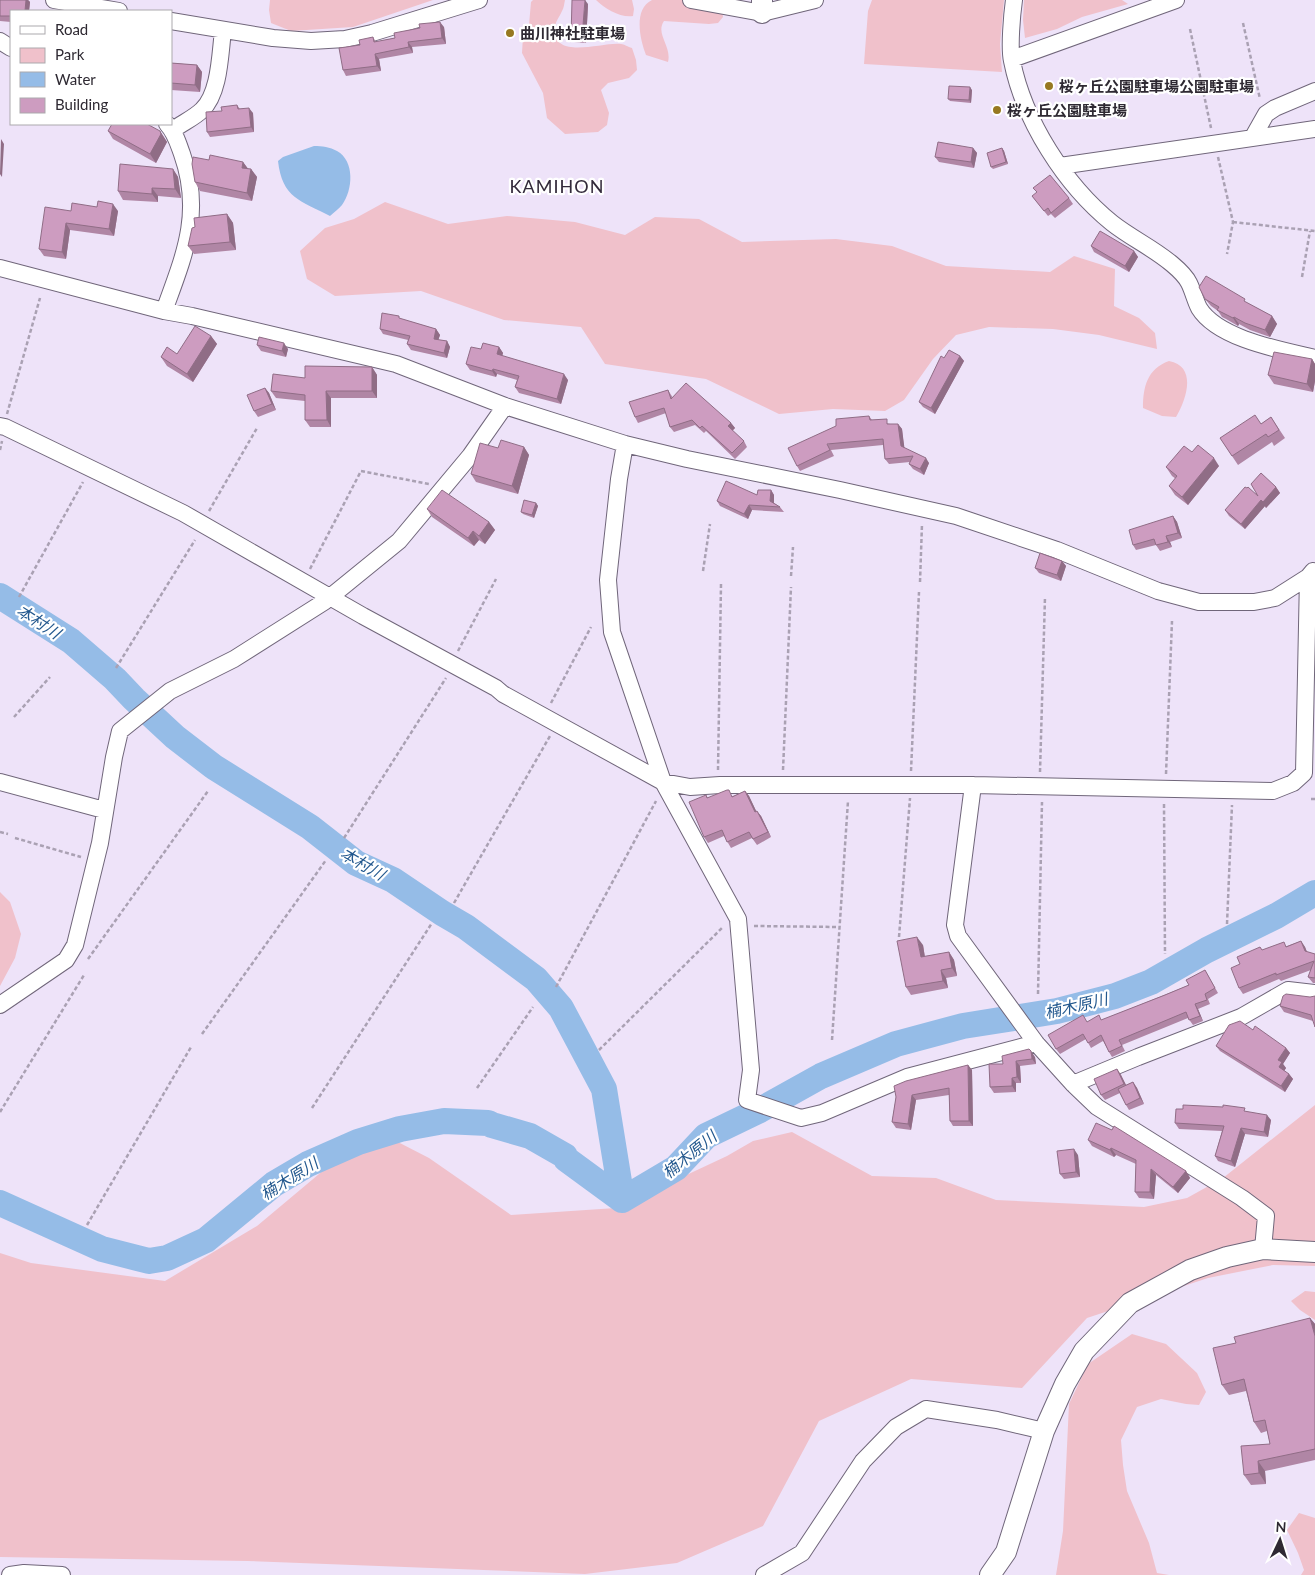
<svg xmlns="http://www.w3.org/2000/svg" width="1315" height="1575" font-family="Lato,'Noto Sans JP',sans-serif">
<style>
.green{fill:#f0c1cb}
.water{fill:#95bce7}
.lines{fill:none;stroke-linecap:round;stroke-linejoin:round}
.river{stroke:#95bce7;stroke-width:26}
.minor-casing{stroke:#70667a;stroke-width:18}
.tertiary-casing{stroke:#70667a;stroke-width:22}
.path{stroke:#aaa1b3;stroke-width:2.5;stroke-dasharray:4 2.5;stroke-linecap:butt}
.minor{stroke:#fff;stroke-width:16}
.tertiary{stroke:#fff;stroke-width:20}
.wall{fill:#b086a5}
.shaded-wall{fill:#906d86}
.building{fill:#cd9cc0;stroke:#906d86}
.poi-dot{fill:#977921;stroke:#fff;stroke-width:2}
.labels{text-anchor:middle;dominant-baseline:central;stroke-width:4.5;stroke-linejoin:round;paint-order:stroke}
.poi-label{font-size:15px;font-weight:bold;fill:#2e2932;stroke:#fff;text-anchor:start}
.water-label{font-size:16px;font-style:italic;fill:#23588e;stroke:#fff}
.quarter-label{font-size:18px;letter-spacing:1px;fill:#332a3b;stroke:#fff}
</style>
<rect width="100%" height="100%" fill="#eee3f9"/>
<!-- green -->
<path class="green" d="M270,0H433L353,27L291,31L271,23L269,10Z
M533,0H565C564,4 564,8 562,11C559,18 555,21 555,29C553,61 605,41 621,44C624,44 628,47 632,48L636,60L637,70L629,78L608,83L601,90L609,113L607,125L598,132L565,134L547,118L543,93L522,53L523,36L529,25L531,2Z
M596,0H632L634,9L633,16C621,18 605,9 596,0Z
M652,0H688L722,10L723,17L718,23L709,24L664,21C655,34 672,46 668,62L646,55C640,40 633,9 652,0Z
M872,0H1004L1000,44L1002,72L864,64L868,11Z
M1024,0H1122L1128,4L1082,17L1057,29L1025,38L1023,20Z
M385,202L448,224L507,216L575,222L625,235L655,217L699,219L742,242L836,239L892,246L946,266L1050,272L1074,256L1115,269L1114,306L1139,318L1155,333L1157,349L1099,335L1053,329L989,327L956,335L933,359L904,400L885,411L833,409L779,414L706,379L605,364L581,327L504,320L421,291L335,296L307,279L300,251L325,228L354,219Z
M1169,361C1197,366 1187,399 1176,417L1162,416L1143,408C1143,387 1147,369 1169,361Z
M0,892L10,902L21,934L15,958L0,986Z
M1315,1105V1266L1273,1265L1208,1278L1087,1318L1022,1388L911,1379L819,1421L763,1526L677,1563L585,1574L247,1561L0,1557V1253L31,1263L165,1281L257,1226L325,1169L394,1140L429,1158L511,1215L616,1208L727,1156L753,1141L792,1132L872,1176L936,1178L996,1200L1144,1207L1187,1198L1223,1178Z
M1305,1291L1315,1292V1320L1300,1310L1291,1301Z
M1132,1334L1166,1344L1197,1373L1206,1392L1199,1405L1186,1404L1161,1399L1137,1407L1121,1440L1123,1465L1127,1491L1149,1543L1157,1573L1169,1575H1056L1063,1531L1069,1404L1088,1364Z
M1299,1513L1315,1518V1575H1301L1304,1570L1298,1553L1287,1530Z"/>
<!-- water -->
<path class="water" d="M314,146C322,146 330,147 337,151C355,161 353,190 342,205C339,209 334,212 330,216C301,201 282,198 278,161L283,157Z"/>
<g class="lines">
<!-- river -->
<path class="river" d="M0,596L71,641L115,679L134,699L175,737L214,767L310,827L356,863L393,880L442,913L466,927L536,979L561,1008L604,1089L622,1200
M622,1200L676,1168L706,1136L760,1110L821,1076L896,1044L963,1026L1057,1011L1115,996L1151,982L1207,950L1276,916L1315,893
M0,1203L102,1249L149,1261L167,1258L206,1240L274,1184L308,1164L358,1142L400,1129L444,1121L488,1123L492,1125L530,1136L565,1156L566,1159L622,1200"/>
<!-- minor casing -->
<g class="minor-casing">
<path id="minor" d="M54,0L119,11
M691,0L762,13L815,0
M1014,0C1012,14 1009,48 1012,61C1024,121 1065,185 1112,223C1131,238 1153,248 1172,264C1178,269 1185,275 1189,283C1193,291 1195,300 1199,308C1218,339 1281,350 1315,358
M171,21L273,38L311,41L345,39L372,33L479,0
M0,41L11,48
M1012,59L1176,0
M173,130C182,123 194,118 202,110C220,93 220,53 223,31
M1253,137L1266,114L1275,108L1315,91
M1060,166L1315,129
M0,268L164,311L192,316L396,364L505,406L625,444L687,459L840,490L956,516L1057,550L1158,591L1199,602H1254L1275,598L1308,577L1313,571
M164,311C184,256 203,213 182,154C178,143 175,132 167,124
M0,426L5,427L183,513L363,616L496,688L503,694L663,782L690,787L720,785H973L1273,791L1293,783L1304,773L1308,577
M625,444L619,479L608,580L612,632L663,782L738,919L751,1070L747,1100L801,1118L822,1113L907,1077L1036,1043
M0,782L104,810
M973,785L955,925L958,936L1036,1043L1073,1084L1097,1107L1242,1198L1266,1216L1263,1249
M0,1005L66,960L75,945L100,843L114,757L120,731L170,691L234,659L324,602L399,541L470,456L505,406
M1073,1084L1138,1057L1241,1017L1288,990L1315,993
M10,1575L24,1573L62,1575
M764,1575L802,1553L863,1461L896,1427L926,1409L997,1420L1044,1431"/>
</g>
<!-- tertiary casing -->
<g class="tertiary-casing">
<path id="tertiary" d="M762,0V13
M990,1575L1006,1552L1044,1431L1065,1384L1084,1351L1130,1303L1190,1270L1227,1257L1263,1249L1315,1252"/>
</g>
<!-- path -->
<path class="path" d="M1243,23L1260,99
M1190,29L1211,128
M1218,157L1233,222L1227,254
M1233,222L1315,231
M1302,277L1310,231
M7,414L40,298
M0,450L2,441
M209,511L257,428
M310,569L361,471L429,484
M703,571L710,524
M791,576L793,547
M920,582L922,524
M19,597L83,482
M458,651L496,579
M116,668L195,540
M551,703L591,627
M14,717L50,677
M718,770L721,584
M783,770L791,587
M911,771L919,592
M1040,772L1045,597
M1166,774L1172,621
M1311,799H1315
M1164,804L1165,954
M0,832L8,834
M15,838L81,857
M344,838L446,678
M454,903L550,736
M1227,924L1232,805
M754,926L840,927
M899,937L910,798
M88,959L208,791
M556,987L656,801
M1038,994L1042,802
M202,1034L326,860
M832,1040L848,801
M599,1050L723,927
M477,1088L533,1007
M312,1108L432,923
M0,1112L84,975
M87,1225L191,1047"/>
<!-- minor -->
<use href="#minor" class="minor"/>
<!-- tertiary -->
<use href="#tertiary" class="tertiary"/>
</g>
<!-- wall -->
<path class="wall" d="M0,0H28L30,2L29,11H11V22L0,21Z
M588,4L586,43L574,42L571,38Z
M444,27L446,44L412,47L413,53L379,59L381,71L346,76L343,70L360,45L373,37L376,42Z
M171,63L197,65L202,72L200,92L171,90Z
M972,90L971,103L950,101L948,99Z
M237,105L240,109L253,113L254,132L210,137L207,132Z
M108,131H160L167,142L156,163L113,139Z
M973,148L977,153L974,168L939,162L935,157Z
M1002,148L1004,151L1008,164L993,169L991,167Z
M209,160L243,162L248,169H251L257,177L252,201L200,191L195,182Z
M173,169L178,177L181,198L158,196V202L123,200L118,191Z
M1032,196L1069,198L1073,204L1055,218L1051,214L1048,216Z
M71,211H118L114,236L70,230L66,259L44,256L39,249Z
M227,214L233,223L236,250L194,254L188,246L195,227Z
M1091,246L1134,251L1138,257L1129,272L1094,252Z
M1205,299L1247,303L1272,316L1277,324L1270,337L1250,330L1239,324L1238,326L1226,319L1222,317L1218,311L1211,306Z
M401,319L436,329L440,335L438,340L447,341L450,347L447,358L411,350L407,344L408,340L383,334L380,329Z
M211,336L217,344L193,382L167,366L161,357L177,354Z
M257,345L288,349L286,357L261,351Z
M499,347L503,353L502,356L568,380L561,404L519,393L515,387L517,380L497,374L496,377L470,370L466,364L481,349Z
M960,356L964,361L935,414L923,407L919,402L944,358Z
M1312,359L1315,364V381L1313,392L1274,384L1268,375Z
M372,367L377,375V398H331V427H310L305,420V401L276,398L271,391L305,378Z
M265,388L269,393L276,410L258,417L254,411Z
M668,390L673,398L731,423L735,428L732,431L744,441L747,447L735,459L706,431L704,433L695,425L674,432L670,427L666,413L638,423L635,417Z
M869,416L872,420L890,424H898L902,429L904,448L929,463L924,475L913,469L909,464L910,462L889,464L885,459L883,445L831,450L834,456L800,471L797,466Z
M1271,417L1285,438L1274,446L1272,442L1238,465L1220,438L1261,424Z
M524,447L529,455L518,494L476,482L471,474L498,448Z
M1192,452L1219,466L1188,505L1175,495L1169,486L1176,479L1172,476L1166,467Z
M1276,487L1280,493L1266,508L1265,506L1245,529L1229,516L1225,510Z
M771,490L774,495V503L780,507L784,512L752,510L748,519L720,506L717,501L757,495Z
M536,503L538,506L534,518L523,514L521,512Z
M427,509L489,522L495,530L485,544L479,540L474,546L432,517Z
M1173,516L1177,522L1182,538L1170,542L1172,547L1160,551L1156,545L1136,550L1133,545Z
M1062,561L1066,566L1061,581L1039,573L1035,568Z
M745,791L749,796L756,811L761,816L771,837L757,845L752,838L731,848L724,836L708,843L704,837L706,795L708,798L733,796Z
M1301,941L1305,947L1307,952L1315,954V983H1313L1308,977L1311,970L1281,981L1279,979L1243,994L1239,988L1240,964L1260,947L1262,950L1287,946Z
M923,945L925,957L949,952L954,960L957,976L946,978L948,988L911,995L906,987Z
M1205,970L1218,993L1208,999L1210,1004L1198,1009L1203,1021L1193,1025L1188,1018L1122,1045L1125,1051L1112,1057L1109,1052L1103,1041L1091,1048L1086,1039L1060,1054L1056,1049L1102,1020L1189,985Z
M1310,997L1313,1021L1284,1012L1280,1006Z
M1253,1030L1286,1048L1290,1053L1283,1064L1286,1068L1284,1071L1289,1074L1293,1079L1285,1092L1220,1051L1216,1046Z
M1035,1057L1036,1064L1020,1066L1021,1083H1016V1092L994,1093L990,1087L1003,1064Z
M968,1065L972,1070L973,1126H953L950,1121L949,1095L916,1100L911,1130L896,1128L892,1122L896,1097Z
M1117,1069L1121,1075L1126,1085L1133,1082L1137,1088L1144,1104L1129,1110L1126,1105L1120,1093L1105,1100L1101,1095Z
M1183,1109L1247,1112L1271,1120L1268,1137L1245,1134L1235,1167L1218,1161L1215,1156L1222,1131L1179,1129L1175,1123Z
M1088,1140L1186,1171L1190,1178L1178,1193L1156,1175L1154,1199L1139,1198L1135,1192L1136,1164L1116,1155L1114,1157L1092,1146Z
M1078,1155L1080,1177L1064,1179L1060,1174Z
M1310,1318L1315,1324V1460L1265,1471L1266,1484L1251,1485L1244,1475L1270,1444L1267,1431L1261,1433L1254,1422L1246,1391L1229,1395L1222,1385L1236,1343Z"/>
<!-- shaded-wall -->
<path class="shaded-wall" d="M26,0H28L30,2L29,11H25Z
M585,0L588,4L586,43L582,38Z
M440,22L444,27L446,44L442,38Z
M408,42L412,47L413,53L409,47Z
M375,54L379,59L381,71L377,66Z
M197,65L202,72L200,92L195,85Z
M970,87L972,90L971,103L969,100Z
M249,108L253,113L254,132L251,127Z
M160,131L167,142L156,163L150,154Z
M1,139L4,144L2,177L0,174Z
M973,148L977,153L974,168L971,162Z
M1002,148L1004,151L1008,164L1006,162Z
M243,162L249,170L242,168Z
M173,169L178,177L181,198L175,189Z
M251,169L257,177L252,201L247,193Z
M152,188L158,196V202L152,194Z
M113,204L118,211L114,236L109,229Z
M227,214L233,223L236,250L230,242Z
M66,223L70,230L66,259L62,252Z
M1134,251L1138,257L1129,272L1125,266Z
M1272,316L1277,324L1270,337L1265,330Z
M1234,317L1239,324L1238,326L1233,318Z
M436,329L440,335L437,344L434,339Z
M211,336L217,344L193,382L187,374Z
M447,341L450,347L447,358L444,353Z
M284,343L288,349L286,357L282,351Z
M499,347L503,353L501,360L497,354Z
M960,356L964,361L935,414L931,408Z
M1312,359L1315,364V381L1313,392L1307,384Z
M372,367L377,375V398L372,391Z
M493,369L497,374L496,377L492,371Z
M564,374L568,380L561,404L557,399Z
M265,388L269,393L276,410L272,404Z
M326,391L331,398V427L327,420Z
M731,423L735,428L731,432L728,426Z
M898,424L902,429L905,452L901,446Z
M524,447L529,455L518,494L512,486Z
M926,458L929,463L924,475L920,469Z
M1214,458L1219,466L1188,505L1182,497Z
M1276,487L1280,493L1266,508L1265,506L1245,529L1241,524L1261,500Z
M771,490L774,495V506L770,501Z
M536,503L538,506L534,518L532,515Z
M749,505L752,510L748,519L744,514Z
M1173,516L1177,522L1182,538L1178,533Z
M489,522L495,530L485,544L479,536Z
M473,531L479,540L474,546L468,538Z
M1166,536L1170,542L1172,547L1168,542Z
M1062,561L1066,566L1061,581L1057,575Z
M745,791L749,796L759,817L755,812Z
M757,811L761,816L771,837L768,832Z
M917,937L923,945L926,965L921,957Z
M1301,941L1305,947L1309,957L1305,951Z
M949,952L954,960L957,976L952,968Z
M941,970L946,978L948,988L943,981Z
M1195,1004L1198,1009L1203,1021L1200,1016Z
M1286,1048L1290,1053L1283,1064L1286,1068L1283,1073L1279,1067L1278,1060Z
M1031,1051L1035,1057L1036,1064L1032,1059Z
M1016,1061L1020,1066L1021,1083L1017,1077Z
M968,1065L972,1070L973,1126L969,1121Z
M1117,1069L1121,1075L1128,1089L1124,1084Z
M1289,1074L1293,1079L1285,1092L1281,1086Z
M1012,1078L1016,1083V1092L1012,1086Z
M1133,1082L1137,1088L1144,1104L1140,1098Z
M912,1095L916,1100L911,1130L908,1124Z
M1267,1115L1271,1120L1268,1137L1264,1132Z
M1241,1128L1245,1134L1235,1167L1231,1161Z
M1111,1148L1116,1155L1114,1157L1110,1150Z
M1074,1149L1078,1155L1080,1177L1076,1172Z
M1151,1169L1156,1175L1154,1199L1150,1192Z
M1186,1171L1190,1178L1178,1193L1173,1187Z
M1310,1318L1315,1324V1336Z
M1258,1461L1265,1471L1266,1484L1259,1473Z"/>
<!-- building -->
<path class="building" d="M0,0H26L25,11H11V16H0Z
M572,0H585L582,38H571Z
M440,22L442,38L408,42L409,47L375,54L377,66L343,70L339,48L360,45L359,40L373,37L374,42L395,38L394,33L420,28L419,24Z
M171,63L197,65L195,85L171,83Z
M949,86L970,87L969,100L948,99Z
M237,105L238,109L249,108L251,127L207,132L206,112L222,111L221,107Z
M112,124H147L160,131L161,134L150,154L108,131Z
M938,142L973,148L971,162L935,157Z
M1002,148L1006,162L991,167L987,153Z
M210,155L243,162L242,168L251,169L247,193L195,182L192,164L193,157L209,160Z
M120,164L173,169L175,189L152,188V194L118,191Z
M1050,175L1069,198L1051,213L1048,208L1044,211L1032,196L1037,192L1033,188Z
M98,201L113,204L109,229L66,223L62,252L39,249L45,207L71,211L72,203L97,207Z
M227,214L230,242L188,246L192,228L195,227L194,218Z
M1100,231L1134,251L1125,266L1091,246Z
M1206,276L1245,299L1244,301L1272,316L1265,330L1245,323L1234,317L1233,318L1217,310L1219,307L1205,299L1199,287Z
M382,313L399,316V318L436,329L434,339L447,341L444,353L407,344L410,336L380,329Z
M195,326L211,336L187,374L161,357L167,347L177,354Z
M259,337L284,343L282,351L257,345Z
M483,343L499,347L497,354L564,374L557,399L515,387L519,376L493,369L492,371L466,364L471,347L481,349Z
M949,350L960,356L931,408L919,402L941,356L944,358Z
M1274,352L1312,359L1307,384L1268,375Z
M305,366L372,367V391H326L327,420H305V395L271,391L273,374L305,378Z
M686,383L731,423L728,426L744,441L732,453L702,426L700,428L692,420L670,427L664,408L635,417L629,402L668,390L671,399Z
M265,388L272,404L254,411L247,395Z
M1255,415L1261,424L1271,417L1279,430L1268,437L1266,434L1232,456L1220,438Z
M869,416L870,420L887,419V424H898L901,446L926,458L920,469L909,464L913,456L885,459L883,439L827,444L830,450L797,466L788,448L836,426V419Z
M501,440L524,447L512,486L471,474L480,443L498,448Z
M1198,445L1214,458L1182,497L1169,486L1177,476L1166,467L1184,446L1192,452Z
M1261,473L1276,487L1263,502L1261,500L1241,524L1225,510L1245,487L1247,488L1248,487L1258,496L1251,484Z
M726,481L757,495L758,490H771L770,501L780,507L749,505L744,514L717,501Z
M442,490L489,522L479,536L473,531L468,538L427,509Z
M524,500L536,503L532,515L521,512Z
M1173,516L1178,533L1166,536L1168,542L1156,545L1154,539L1133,545L1129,530Z
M1040,553L1062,561L1057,575L1035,568Z
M727,790H729L732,797L745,791L755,812L757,811L768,832L753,839L749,832L727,842L722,830L704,837L689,802L706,795L707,798Z
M917,937L921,957L949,952L952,968L941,970L943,981L906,987L897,941Z
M1301,941L1305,951L1315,954V978L1308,977L1314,961L1276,975V973L1239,988L1231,968L1240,964L1237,957L1260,947L1262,950L1284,942L1286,947Z
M1205,970L1215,988L1205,994L1207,1000L1195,1004L1200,1016L1189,1020L1186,1012L1119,1040L1122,1046L1109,1052L1101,1035L1088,1043L1083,1034L1056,1049L1048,1035L1083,1015L1087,1022L1099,1015L1101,1020L1165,995L1189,985L1186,980Z
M1286,994L1310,997L1315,996V1027L1311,1015L1280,1006L1283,996Z
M1240,1021L1253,1030L1255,1026L1286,1048L1278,1060L1282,1062L1279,1067L1289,1074L1281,1086L1216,1046L1229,1025Z
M1029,1049L1031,1051L1032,1059L1016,1061L1017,1077L1012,1078V1086L990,1087L989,1064H1003L1002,1056Z
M968,1065L969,1121H950L949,1088L912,1095L908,1124L892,1122L896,1097L894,1086L906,1081Z
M1117,1069L1124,1084L1101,1095L1094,1079Z
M1133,1082L1140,1098L1126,1105L1118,1089Z
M1183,1105L1223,1107V1105L1245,1108L1244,1111L1267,1115L1264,1132L1241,1128L1231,1161L1215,1156L1224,1126L1175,1123L1176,1109H1183Z
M1096,1123L1112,1130L1114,1126L1186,1171L1173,1187L1151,1169L1150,1192H1135L1136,1160L1111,1148L1110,1150L1088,1140Z
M1074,1149L1076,1172L1060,1174L1057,1151Z
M1310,1318L1315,1336V1449L1258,1461L1259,1473L1244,1475L1241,1446L1270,1444L1265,1420L1254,1422L1244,1379L1222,1385L1213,1348L1236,1343L1234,1337Z"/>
<!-- markers -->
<g class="poi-dot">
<circle cx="510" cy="33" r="5"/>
<circle cx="1049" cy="86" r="5"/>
<circle cx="997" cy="110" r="5"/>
</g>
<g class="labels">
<!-- poi labels -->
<g class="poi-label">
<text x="520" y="33">曲川神社駐車場</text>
<text x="1059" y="86">桜ヶ丘公園駐車場公園駐車場</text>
<text x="1007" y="110">桜ヶ丘公園駐車場</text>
</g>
<!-- water labels -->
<g class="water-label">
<text transform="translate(39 621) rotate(33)">本村川</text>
<text transform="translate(363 863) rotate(30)">本村川</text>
<text transform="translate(1076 1005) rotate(-13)">楠木原川</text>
<text transform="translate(689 1154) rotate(-39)">楠木原川</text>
<text transform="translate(289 1178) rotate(-32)">楠木原川</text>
</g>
<!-- quarter labels -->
<g class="quarter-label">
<text x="557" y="186">KAMIHON</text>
</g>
</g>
<!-- legend -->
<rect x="10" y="10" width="162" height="115" fill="#ffffff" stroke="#aba9ad"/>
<rect x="20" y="26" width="25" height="8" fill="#ffffff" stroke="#aba9ad"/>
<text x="55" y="35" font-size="15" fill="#2e2932">Road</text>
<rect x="20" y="48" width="25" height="15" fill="#f0c1cb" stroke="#aba9ad"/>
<text x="55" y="60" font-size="15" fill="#2e2932">Park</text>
<rect x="20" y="72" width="25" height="15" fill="#95bce7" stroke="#aba9ad"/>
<text x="55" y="85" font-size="15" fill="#2e2932">Water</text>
<rect x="20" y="98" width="25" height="15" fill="#cd9cc0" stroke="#aba9ad"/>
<text x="55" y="110" font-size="15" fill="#2e2932">Building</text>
<!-- north arrow -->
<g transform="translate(1280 1540) rotate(4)" stroke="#ffffff" stroke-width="4" paint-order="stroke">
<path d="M0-4L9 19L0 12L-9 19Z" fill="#2e2932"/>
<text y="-8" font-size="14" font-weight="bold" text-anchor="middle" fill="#2e2932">N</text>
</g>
</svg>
